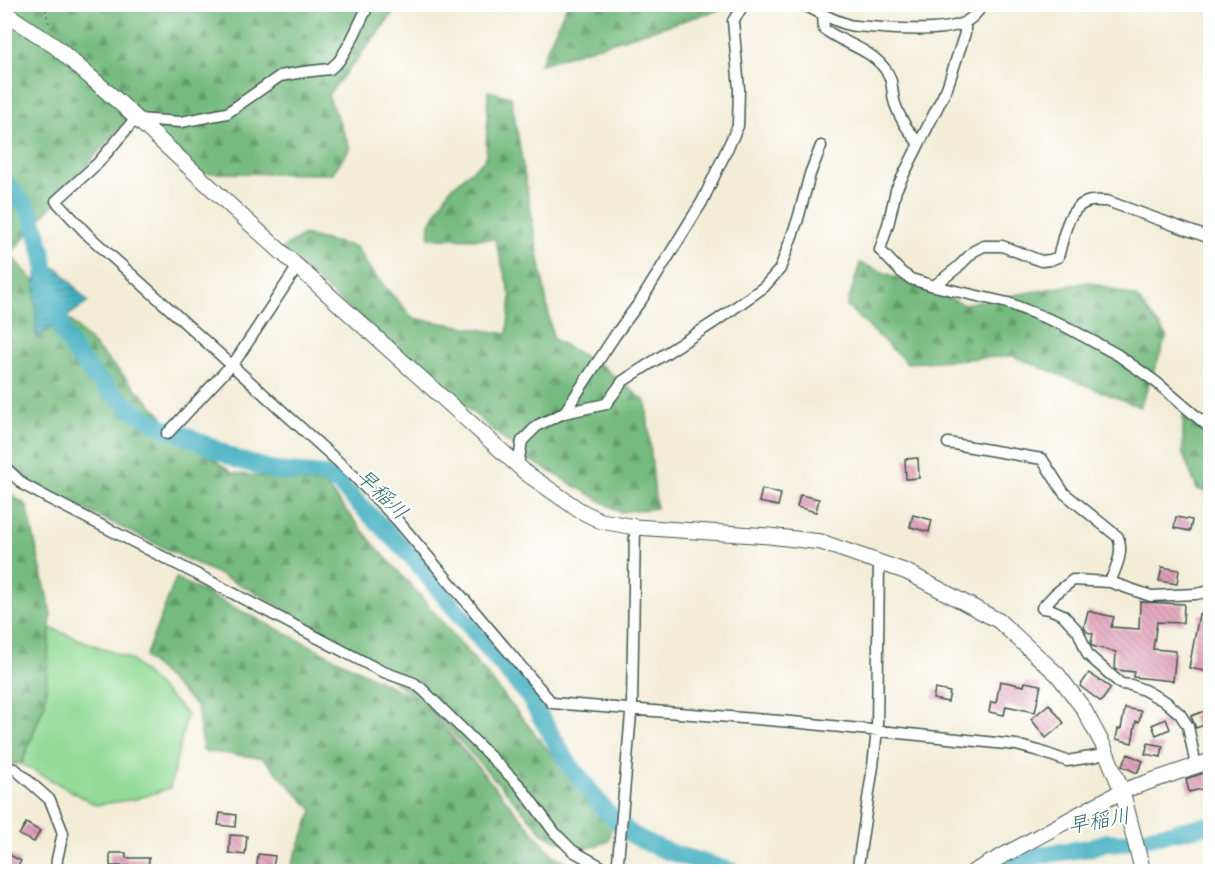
<svg xmlns="http://www.w3.org/2000/svg" width="1215" height="876" font-family="Kalam,'Klee One',sans-serif">
<style>
.green{fill:#92da95;stroke:#588c64;stroke-width:1.5}
.forest{fill:url(#forest-firs);stroke:#4a7c59;stroke-width:1.5}
.water{fill:url(#water-rules);stroke:#30767a;stroke-width:1.5}
.lines{fill:none;stroke-linecap:round;stroke-linejoin:round}
.river{stroke:#41aec0;stroke-width:18}
.building{fill:url(#building-back-hatch)}
.street-casing{stroke:#3f574d;stroke-width:13}
.secondary-casing{stroke:#3f574d;stroke-width:17}
.path{stroke:#3f574d;stroke-width:1.5;stroke-dasharray:1.5 4.5;stroke-linecap:butt}
.street{stroke:#fff;stroke-width:10}
.secondary{stroke:#fff;stroke-width:15}
.labels{text-anchor:middle;dominant-baseline:central;stroke-width:4.5;stroke-linejoin:round;paint-order:stroke}
.water-label{font-size:21px;font-style:italic;fill:#2b6565;stroke:#fff}
</style>
<defs>
<pattern id="forest-firs" width="22" height="20" patternUnits="userSpaceOnUse" patternTransform="scale(1.5)"><rect width="22" height="20" fill="#75ba7e"/><path d="M5 1l3.5 6h-7zM16 11l3.5 6h-7z" fill="#5f9868"/></pattern>
<pattern id="water-rules" width="6" height="5" patternUnits="userSpaceOnUse" patternTransform="scale(1.5)"><rect width="6" height="5" fill="#41aec0"/><path d="M0 2.5h6" fill="none" stroke="#368f9d"/></pattern>
<pattern id="building-back-hatch" width="6" height="6" patternUnits="userSpaceOnUse" patternTransform="scale(1.5)"><rect width="6" height="6" fill="#e09bb5"/><path d="M-1 5l2 2M0 0l6 6M5-1l2 2" fill="none" stroke="#b58094"/></pattern>
</defs>
<rect width="100%" height="100%" fill="#fff"/>
<filter id="ink" filterUnits="userSpaceOnUse"><feTurbulence type="fractalNoise" baseFrequency=".0167" numOctaves="2"/><feDisplacementMap in="SourceGraphic" scale="12" xChannelSelector="R" yChannelSelector="G"/><feConvolveMatrix kernelMatrix="1 2 1 2 8 2 1 2 1" color-interpolation-filters="sRGB"/></filter>
<filter id="wash" filterUnits="userSpaceOnUse"><feTurbulence type="fractalNoise" baseFrequency=".008" numOctaves="4" result="noise"/><feDisplacementMap in="SourceGraphic" scale="24" xChannelSelector="R" yChannelSelector="G"/><feGaussianBlur stdDeviation="1.35" result="paint"/><feColorMatrix in="noise" values="0 0 0 0 0 0 0 0 0 0 0 0 0 0 0 0 0 1.4 0 .05"/><feComposite in="paint" operator="in"/></filter>
<g filter="url(#wash)">
<rect width="100%" height="100%" fill="#f3edd8"/>
<!-- green -->
<path class="green" d="M50,628L130,659L187,714L170,788L136,799L96,805L22,764L45,703Z"/>
<!-- forest -->
<path class="forest" d="M4,5H400L328,95L350,148L332,174L194,173L131,114L13,251L4,242Z
M567,5V4L735,5L540,64Z
M488,91L511,97L553,339L602,366L646,402L656,508L620,512L528,459L280,250L304,235L356,247L371,271L413,318L507,334L511,297L495,239L429,238L430,223L449,190L486,158Z
M5,249L82,333L176,430L232,473L325,485L372,542L422,598L484,671L553,756L613,811L609,841L589,848L569,845L546,836L432,710L425,705L553,855L584,871H289L313,810L263,758L203,751L197,707L145,657L176,578L418,700L348,646L253,591L24,480L5,465Z
M860,263L963,304L1089,282L1136,297L1167,336L1140,407L1013,356L907,363L847,306Z
M1183,416L1210,434V492L1197,489L1183,454Z
M5,490L27,506L51,614L45,703L21,764L5,765Z"/>
<!-- water -->
<path class="water" d="M40,262L60,270L88,302L36,338L35,282Z"/>
<g class="lines">
<!-- river -->
<path class="river" d="M4,181L26,206L32,216L42,251L50,290L63,332L76,354L97,379L132,410L166,429L187,436L238,460L276,471L324,475L339,484L414,559L451,604L529,697L566,760L604,809L631,834L650,844L669,852L734,872
M997,872L1040,855L1089,848L1107,842L1120,843L1210,825"/>
</g>
<g id="blocks">
<!-- building -->
<path class="building" d="M918,458L919,478L906,479L905,459Z
M762,489L781,494L778,506L759,502Z
M800,495L819,499L816,512L797,507Z
M913,515L932,520L929,532L910,527Z
M1176,517L1192,520L1190,531L1174,528Z
M1162,567L1179,570L1177,584L1159,581Z
M1140,602L1184,604L1183,623L1157,622L1153,649L1176,651L1173,681L1133,677L1134,672L1117,670L1115,669L1116,652L1092,646L1091,643L1093,634L1087,632L1084,627L1088,611L1114,617L1111,627L1139,629Z
M1199,614L1210,616V672L1189,668Z
M1089,673L1111,688L1101,702L1080,686Z
M1000,681L1024,686L1025,682L1041,685L1035,712L1006,706L1004,715L989,712L991,702L996,703Z
M935,689L950,692L948,702L933,699Z
M1049,704L1064,723L1046,738L1031,719Z
M1125,708L1141,711L1139,722L1136,721L1132,743L1116,739L1118,729H1121Z
M1210,709V723L1196,728L1191,716Z
M1166,719L1170,729L1156,735L1152,725Z
M1148,743L1163,746L1161,757L1145,754Z
M1128,754L1143,761L1137,773L1122,766Z
M1207,772L1210,787L1189,792L1186,779Z
M220,813L236,815L235,827L218,825Z
M26,823L40,831L34,842L19,835Z
M230,835L247,836L245,855L229,853Z
M4,852L21,861L15,872L4,867Z
M110,853H126V858H149L148,871H132V866H110Z
M258,854L275,856L273,868L257,866Z"/>
</g>
</g>
<g filter="url(#ink)">
<use href="#blocks" fill-opacity="0" stroke="#3f574d" stroke-width="1.5"/>
<g class="lines">
<!-- street casing -->
<g class="street-casing">
<path id="street" d="M369,4L351,41L339,61L330,69L303,72L280,76L227,113L181,122L137,119L130,125L98,163L56,201L89,236L353,475L397,520L552,703L792,722L1016,745L1039,751L1067,761L1097,756L1106,753
M803,4C817,12 831,19 846,24C853,27 862,26 869,27C893,29 942,33 963,23C971,20 978,12 983,4
M823,15L824,29C844,44 869,48 885,69C894,80 891,92 895,104C900,120 909,131 919,144
M965,23V33L947,88L896,190L889,221L880,250L901,272L911,279L934,286L1008,303L1061,324L1118,355L1156,382L1210,428
M934,286L958,267L974,251L984,246H1002L1041,261L1050,260L1058,257C1064,238 1066,209 1087,202C1093,200 1101,201 1107,201L1210,238
M564,413L616,334L642,299L702,202L738,126L739,89L733,21L744,4
M167,434L236,360L298,266
M948,443L1042,459L1064,493L1118,537C1124,553 1116,567 1110,582
M518,465L522,441L538,425L564,413L606,404L623,381L716,321L764,287L780,269L798,219L810,174L821,146
M4,466L24,485L48,498L202,577L381,671L414,683L423,690L520,786L555,833L573,851L611,872
M1196,766L1188,726L1180,714L1166,702L1144,690L1131,685L1121,684L1088,655L1078,631L1063,615L1050,609L1042,608L1055,594L1073,580L1110,582L1151,596L1196,594L1210,591
M4,768L15,769L50,800L63,833L57,859L56,872
M617,872L632,703L635,527
M857,872L873,766L877,730L879,563"/>
</g>
<!-- secondary casing -->
<g class="secondary-casing">
<path id="secondary" d="M4,12L56,47L120,103L246,220L526,473L579,510L601,521L635,527L769,536L821,542L907,572L999,621L1058,675L1083,708L1103,745L1122,791L1143,872
M973,872L1122,791L1210,761"/>
</g>
<!-- path -->
<path class="path" d="M44,4L50,27"/>
<!-- street -->
<use href="#street" class="street"/>
<!-- secondary -->
<use href="#secondary" class="secondary"/>
</g>
</g>
<g class="labels">
<!-- water labels -->
<g class="water-label">
<text transform="translate(381 495) rotate(44)">早稲川</text>
<text transform="translate(1099 822) rotate(-10)">早稲川</text>
</g>
</g>
<!-- margin -->
<rect width="1215" height="876" fill="none" stroke="#fff" stroke-width="24"/>
</svg>
